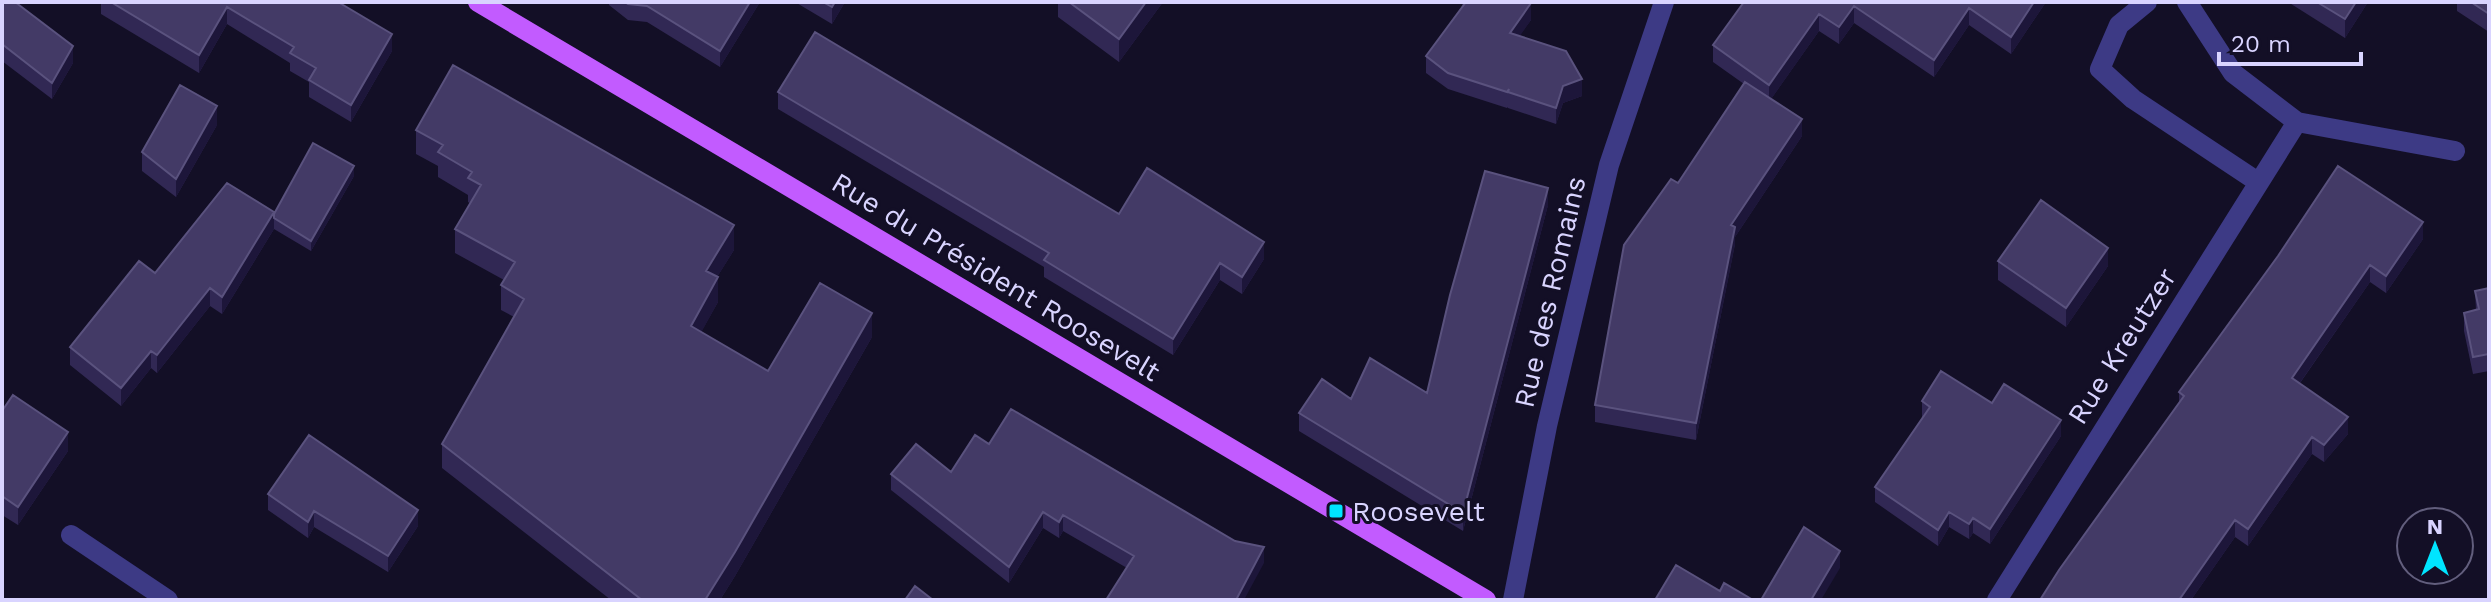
<svg xmlns="http://www.w3.org/2000/svg" width="2491" height="602" font-family="'Work Sans',sans-serif">
<style>
.lines{fill:none;stroke-linecap:round;stroke-linejoin:round}
.minor{stroke:#3d3a85;stroke-width:20}
.major{stroke:#c25bff;stroke-width:20}
.wall{fill:#312854}
.shaded-wall{fill:#1d163a}
.building{fill:#433a66;stroke:#5a527e;stroke-width:2}
.poi-dot{fill:#00e5ff;stroke:#130f26;stroke-width:3}
.labels{text-anchor:middle;dominant-baseline:central;stroke-width:6;stroke-linejoin:round;paint-order:stroke}
.street-label{font-size:28px;fill:#d9d4ff;stroke:#130f26}
.poi-label{font-size:28px;fill:#d9d4ff;stroke:#130f26;text-anchor:start}
</style>
<rect width="100%" height="100%" fill="#130f26"/>
<g class="lines">
<!-- minor -->
<path class="minor" d="M2147,2L2119,25L2100,69L2133,99L2258,182
M2187,2L2233,73L2297,122L2455,151
M71,535L168,600
M1513,600L1547,426L1609,165L1664,2
M1997,600L2297,122"/>
<!-- major -->
<path class="major" d="M478,2L1486,600"/>
</g>
<!-- wall -->
<path class="wall" d="M2,2L73,63L52,99L2,61Z
M101,2H338L392,51L351,122L309,97V82L290,71V63L227,24L199,73L101,14Z
M609,2H760L720,67L647,22L628,20L609,5Z
M795,2H845L832,24Z
M1058,2H1163L1119,62L1058,17Z
M1459,2H1529L1531,20L1519,36L1582,96L1563,103L1556,124L1508,108V107L1507,108L1448,89L1426,73V56L1463,5Z
M1744,2H2046L2011,54L1969,25L1934,77L1854,23L1839,44L1819,31L1771,99L1802,136L1735,237V244L1696,440L1595,422V405L1678,183L1744,84L1713,62V45Z
M2288,2H2368L2345,38Z
M2457,2H2489V32L2457,11Z
M778,92L1119,214L1264,259L1242,294L1220,280L1173,355L1044,277V267L778,109Z
M217,125L176,197L142,171V152Z
M416,130L734,250L717,277L718,302L701,332L768,371L872,337L735,576L720,600H611L442,468V444L514,317L501,310V285L504,280L455,253V229L470,203L468,202V195L438,177V166L416,154Z
M354,176L311,251L274,229L222,314L210,306L157,373L151,368L121,406L70,365V347L155,273L274,212Z
M1548,205L1463,531L1299,431V413L1351,399L1427,393Z
M2423,239L2386,293L2370,282L2300,383L2348,434L2324,462L2312,454L2248,546L2235,537L2191,600H2040L2179,403V392L2278,256Z
M1998,261L2108,266L2066,327L1998,280Z
M2489,288V371L2473,374L2464,331V313L2476,310L2475,291Z
M1922,401L1992,403L2061,436L1990,544L1973,533L1969,539L1949,527L1938,546L1875,502V487L1923,418L1922,417Z
M2,411L68,451L18,525L2,515Z
M989,444L1264,563L1127,568L1063,531L1059,538L1043,528L1009,583L891,490V474L951,472Z
M268,494L418,526L388,572L314,527L308,538L268,510Z"/>
<!-- shaded-wall -->
<path class="shaded-wall" d="M750,2H760L720,67V51Z
M835,2H845L832,24V7Z
M1146,2H1163L1119,62V39Z
M2034,2H2046L2011,54V37Z
M2356,2H2368L2345,38V19Z
M1531,3V20L1510,50V33Z
M1854,6V23L1839,44V27Z
M227,7V24L199,73V55Z
M1969,8V25L1934,77V60Z
M1819,14V31L1769,102V85Z
M392,34V51L351,122V105Z
M73,46V63L52,99V83Z
M1582,79V96L1563,103L1556,124V108L1563,86Z
M217,106V125L176,197V179Z
M1802,119V136L1735,237V244L1696,440V423L1731,225Z
M354,166V176L311,251V241Z
M1548,188V205L1463,531V513Z
M274,212V229L222,314V297Z
M2423,222V239L2386,293V276Z
M734,225V250L706,295V271Z
M1264,242V259L1242,294V277Z
M2108,248V266L2066,327V308Z
M1220,263V280L1173,355V339Z
M2370,265V282L2292,394V378Z
M718,277V302L691,351V326Z
M210,288V306L157,373V355Z
M872,313V337L735,576L720,600H705Z
M151,351V368L121,406V388Z
M2348,417V434L2324,462V445Z
M2061,420V436L1990,544V529Z
M68,432V451L18,525V507Z
M2312,437V454L2248,546V529Z
M418,510V526L388,572V556Z
M314,511V527L308,538V522Z
M1043,512V528L1009,583V567Z
M1949,512V527L1938,546V530Z
M1063,515V531L1059,538V522Z
M1973,518V533L1969,539V524Z
M2235,520V537L2191,600H2179Z
M1264,547V563L1244,600H1236Z
M1840,551V568L1821,600H1811Z"/>
<!-- building -->
<path class="building" d="M2,2H15L73,46L52,83L2,44Z
M111,2H338L392,34L351,105L309,80L316,68L290,53L294,47L227,7L199,55Z
M625,2H750L720,51L647,6L628,4Z
M823,2H835L832,7Z
M1069,2H1146L1119,39Z
M1466,2H1529L1531,3L1510,33L1566,51L1582,79L1563,86L1556,108L1508,92L1509,89L1507,92L1448,73L1426,56Z
M1744,2H2034L2011,37L1969,8L1934,60L1854,6L1839,27L1819,14L1769,85L1713,45Z
M2317,2H2356L2345,19Z
M2471,2H2489V14Z
M815,32L1119,214L1147,168L1264,242L1242,277L1220,263L1173,339L1044,260L1049,253L778,92Z
M453,65L734,225L706,271L718,277L691,326L768,371L820,283L872,313L735,552L705,600H642L442,444L524,299L501,285L515,262L455,229L481,185L468,178L472,172L438,152L443,145L416,130Z
M1745,82L1802,119L1731,225L1735,227L1696,423L1595,405L1624,245L1671,179L1678,183Z
M180,85L217,106L176,179L142,152Z
M313,143L354,166L311,241L274,218V214Z
M2338,166L2423,222L2386,276L2370,265L2292,378L2348,417L2324,445L2312,437L2248,529L2235,520L2179,600H2040L2059,570L2184,396L2179,392L2278,256Z
M1485,171L1548,188L1463,513L1299,413L1322,379L1351,399L1370,358L1427,393L1450,295Z
M227,183L274,212L222,297L210,288L157,355L151,351L121,388L70,347L139,261L155,273Z
M2041,200L2108,248L2066,308L1998,261Z
M2489,288V354L2473,357L2464,313L2479,309L2475,291Z
M1941,371L1992,403L2004,384L2061,420L1990,529L1973,518L1969,524L1949,512L1938,530L1875,487L1930,407L1922,401Z
M13,395L68,432L18,507L2,496V411Z
M1011,409L1235,541L1264,547L1236,600H1106L1134,556L1063,515L1059,522L1043,512L1009,567L891,474L916,444L951,472L975,435L989,444Z
M309,435L418,510L388,556L314,511L308,522L268,494Z
M1804,527L1840,551L1811,600H1761Z
M1676,565L1720,591L1724,583L1753,600H1655Z
M915,586L933,600H905Z"/>
<!-- markers -->
<rect class="poi-dot" x="1328" y="503" width="16" height="16" rx="4"/>
<g class="labels">
<!-- street labels -->
<g class="street-label">
<text transform="translate(996 277) rotate(31)">Rue du Président Roosevelt</text>
<text transform="translate(1550 292) rotate(-77)">Rue des Romains</text>
<text transform="translate(2122 346) rotate(-58)">Rue Kreutzer</text>
</g>
<!-- poi labels -->
<g class="poi-label">
<text x="1352" y="511">Roosevelt</text>
</g>
</g>
<!-- border -->
<rect width="2491" height="602" fill="none" stroke="#d9d4ff" stroke-width="8"/>
<!-- north arrow -->
<g transform="translate(2435 546)"><circle r="38" fill="#130f26" stroke="#625e7d" stroke-width="2"/>
<path d="M0-6L14 30L0 20L-14 30Z" fill="#00e5ff"/>
<text y="-12" font-size="22" font-weight="bold" text-anchor="middle" fill="#d9d4ff">N</text>
</g>
<!-- scale -->
<path d="M2219 52v12h142v-12" fill="none" stroke="#d9d4ff" stroke-width="4"/>
<text x="2231" y="52" font-size="24" fill="#d9d4ff" stroke="#130f26" stroke-width="6" paint-order="stroke">20 m</text>
</svg>
